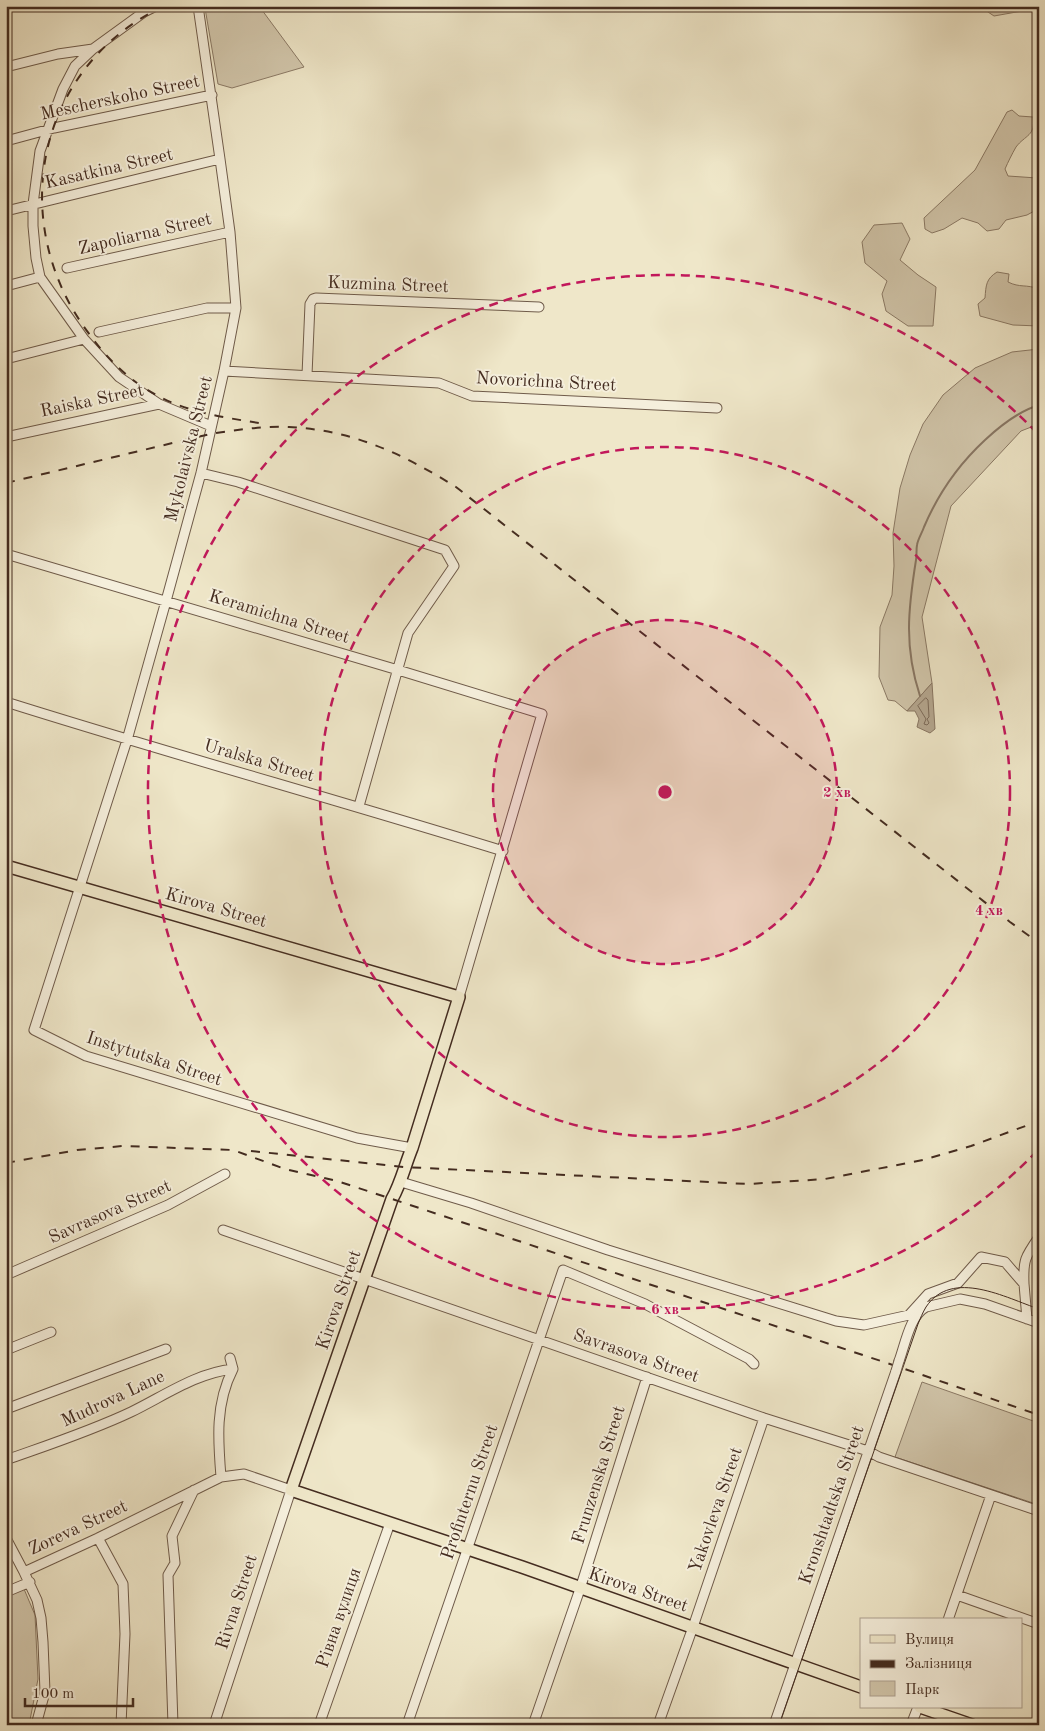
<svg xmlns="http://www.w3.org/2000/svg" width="1045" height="1731" font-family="'Old Standard TT',serif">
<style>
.green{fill:#d2c7ac;stroke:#8b7a66}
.water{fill:#b5a790;stroke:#887663}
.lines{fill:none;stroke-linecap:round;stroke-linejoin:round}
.shore{stroke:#7c6a58;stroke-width:1}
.stream{stroke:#887663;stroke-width:2}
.minor-casing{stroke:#6f5b4a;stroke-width:11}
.major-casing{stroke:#442c20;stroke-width:14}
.minor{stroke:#f5efdc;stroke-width:9}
.major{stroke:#efe7c9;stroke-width:11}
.tram{stroke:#442c20;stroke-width:1}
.rail{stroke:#442c20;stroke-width:2;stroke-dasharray:9 9;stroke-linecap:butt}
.minor-bridge-casing{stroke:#6f5b4a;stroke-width:11;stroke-linecap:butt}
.minor-bridge{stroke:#f5efdc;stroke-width:9}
.ring{fill:none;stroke:#c2185b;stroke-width:2.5;stroke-dasharray:9 6}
.labels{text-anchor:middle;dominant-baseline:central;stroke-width:4;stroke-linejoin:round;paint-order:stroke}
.street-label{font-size:18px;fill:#442c20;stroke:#f5efdc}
.centre{fill:#c2185b;stroke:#f5efdc;stroke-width:2.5}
.ring-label{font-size:15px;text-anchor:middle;font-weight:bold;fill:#c2185b;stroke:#f5efdc;stroke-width:4;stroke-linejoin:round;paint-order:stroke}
</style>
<rect width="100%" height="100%" fill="#efe7c9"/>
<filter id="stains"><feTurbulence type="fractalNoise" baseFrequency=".004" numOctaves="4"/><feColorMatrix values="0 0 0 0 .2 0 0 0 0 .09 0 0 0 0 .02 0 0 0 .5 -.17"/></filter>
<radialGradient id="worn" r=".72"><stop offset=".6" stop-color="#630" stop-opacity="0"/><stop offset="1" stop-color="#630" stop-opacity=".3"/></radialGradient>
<!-- green -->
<path class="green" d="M210,6H259L304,67L232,88L218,84L205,8Z
M979,6H1039V8L994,16Z
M1012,110L1019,116L1033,117C1036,136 1025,135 1016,147C1012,154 1008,162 1005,169L1008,176L1037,178L1039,182L1038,209L1027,215L1006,220L999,229L987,231L978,223L962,218L944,229L932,233L925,229L924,218L975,170L1007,112Z
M902,223L910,239L900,260L918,275L936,287L933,326H908L886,311L882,294L887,281L865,263L862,242L874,225Z
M997,272L1009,274L1008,282C1020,288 1026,284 1039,289V326L1013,325L980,316L978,304L985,298C986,285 986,279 997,272Z
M1039,349V424L1021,431L951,506L922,617L932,683L907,711L895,701L888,700L879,677L880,627L892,595L894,566L893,533L900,488L910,455L923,424L943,395L975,368L1012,352Z
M922,1382L1039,1423V1505L895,1457Z
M24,1589L35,1615L38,1679L29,1725H6V1596Z"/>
<!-- water -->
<path class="water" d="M932,683L935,729L930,733L917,727L919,719L915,711H907Z"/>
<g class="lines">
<!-- shore -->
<path class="shore" d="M926,698L928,700L929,717L927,719L929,723L927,725L924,724L926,719L918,706Z"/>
<!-- stream -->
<path class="stream" d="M920,696C904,647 908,610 916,560C917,555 916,550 917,545C918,539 922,533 924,527C938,494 958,465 985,440C1000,426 1019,411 1039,405"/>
<!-- minor casing -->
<g class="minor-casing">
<path id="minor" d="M198,6L220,159L230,232L236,308L224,371L201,473L166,601L127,740L34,1030L86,1056L357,1138L412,1148
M93,49L75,66L63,89L40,151L33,204V226L36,258L40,277L84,339L119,377L159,404
M6,67L58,54L93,49L144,12L156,6
M6,141L54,128L212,95
M6,211L220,159
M67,268L230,232
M6,286L40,277
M99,332L207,308H236
M6,359L84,339
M224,371L439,383L472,396L717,408
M307,375L310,304L313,299L316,298L539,307
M6,437L159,404L211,426
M201,473L238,482L445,550L454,566L408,633L359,806
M6,554L398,670L542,714L459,997
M6,702C171,754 338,800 503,851
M401,1182L471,1203L608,1250L836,1321L864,1325L909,1315L928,1294L958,1283L981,1257L1005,1262L1024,1284L1027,1319
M223,1230L764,1418L868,1451L879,1457L1039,1511
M6,1275L168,1205L225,1174
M1024,1284C1023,1260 1025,1257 1039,1237
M6,1350L51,1332
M899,1361C905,1345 910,1315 926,1307L960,1299L985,1304L1039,1323
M6,1409L166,1349
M6,1460C48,1445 91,1431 131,1412C164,1396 196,1373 233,1369
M221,1477C218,1440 215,1404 233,1369L230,1358
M6,1538L24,1572
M98,1538L123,1584L125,1634L121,1725
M6,1592L30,1582
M957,1595L1039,1624
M948,1620L991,1495
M36,1725L45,1692L43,1642L41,1618L37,1600L24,1572L98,1538L221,1477L244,1474L291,1490L214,1725
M173,1725L168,1575L175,1563L172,1536L194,1490
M319,1725L390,1523
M407,1725L563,1270L645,1304L749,1359L754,1364
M533,1725L580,1589L647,1377
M658,1725L693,1627L764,1418
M774,1725L896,1371
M911,1725L918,1707"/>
</g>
<!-- major casing -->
<g class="major-casing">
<path id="major" d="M6,866L459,997L412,1148C405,1165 401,1183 392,1199L291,1490L522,1567L861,1687
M920,1707L972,1725"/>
</g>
<!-- minor -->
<use href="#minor" class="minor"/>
<!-- major -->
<use href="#major" class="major"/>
<!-- tram -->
<path class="tram" d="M779,1725L918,1324C920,1319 923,1312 926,1307C952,1268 1006,1298 1039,1309"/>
<!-- rail -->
<path class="rail" d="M164,6C35,67 5,224 90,335C108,360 132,383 160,397C193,414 229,418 265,424
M6,483L210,434C235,430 263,426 289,427C353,430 403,454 456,487L1010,922L1039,943
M251,1151L404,1167L748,1184L825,1179L923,1160L971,1146L1039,1121
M6,1163L77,1150L123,1146L233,1150L285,1169L337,1181L392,1199L902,1368L1039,1415"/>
<!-- minor-bridge casing -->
<g class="minor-bridge-casing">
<path id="minor-bridge" d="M896,1371L899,1361"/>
</g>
<!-- minor-bridge -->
<use href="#minor-bridge" class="minor-bridge"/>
</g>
<!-- distance rings -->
<circle cx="665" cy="792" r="172" fill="#c2185b" fill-opacity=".12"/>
<g class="ring">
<circle cx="665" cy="792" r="172"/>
<circle cx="665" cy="792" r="345"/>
<path d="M1037 1151A517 517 0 1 1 1037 433"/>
</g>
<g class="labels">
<!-- street labels -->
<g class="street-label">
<text transform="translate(120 98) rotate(-12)">Mescherskoho Street</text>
<text transform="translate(109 169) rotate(-13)">Kasatkina Street</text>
<text transform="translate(145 234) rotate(-13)">Zapoliarna Street</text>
<text transform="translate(388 285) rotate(2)">Kuzmina Street</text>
<text transform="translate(546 382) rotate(3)">Novorichna Street</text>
<text transform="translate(92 401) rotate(-12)">Raiska Street</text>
<text transform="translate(189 449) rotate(-76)">Mykolaivska Street</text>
<text transform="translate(279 617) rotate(17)">Keramichna Street</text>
<text transform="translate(259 761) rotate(16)">Uralska Street</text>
<text transform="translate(216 908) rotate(16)">Kirova Street</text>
<text transform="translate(154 1059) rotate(18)">Instytutska Street</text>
<text transform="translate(110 1212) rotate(-24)">Savrasova Street</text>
<text transform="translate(339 1300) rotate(-71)">Kirova Street</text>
<text transform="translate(636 1356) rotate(19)">Savrasova Street</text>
<text transform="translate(113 1399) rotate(-25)">Mudrova Lane</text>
<text transform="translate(599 1475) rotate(-73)">Frunzenska Street</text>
<text transform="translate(470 1492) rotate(-71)">Profinternu Street</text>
<text transform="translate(832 1505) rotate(-71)">Kronshtadtska Street</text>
<text transform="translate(716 1510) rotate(-71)">Yakovleva Street</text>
<text transform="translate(78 1528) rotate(-25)">Zoreva Street</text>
<text transform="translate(638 1590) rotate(19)">Kirova Street</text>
<text transform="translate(237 1602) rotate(-72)">Rivna Street</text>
<text transform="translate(339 1618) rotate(-71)">Рівна вулиця</text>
</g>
</g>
<circle cx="665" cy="792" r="8" class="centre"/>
<g class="ring-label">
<text x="837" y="797">2 хв</text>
<text x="989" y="915">4 хв</text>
<text x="665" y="1314">6 хв</text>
</g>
<!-- margin -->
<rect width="1045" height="1731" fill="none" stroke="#efe7c9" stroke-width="25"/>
<rect x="8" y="8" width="1030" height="1716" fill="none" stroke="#442c20" stroke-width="2.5"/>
<rect x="12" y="12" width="1020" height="1706" fill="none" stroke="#442c20"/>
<!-- legend -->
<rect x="860" y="1618" width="162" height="90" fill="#f5efdc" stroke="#aea191"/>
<rect x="870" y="1635" width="25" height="8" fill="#efe7c9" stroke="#aea191"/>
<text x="905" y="1644" font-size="15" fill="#442c20">Вулиця</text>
<rect x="870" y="1660" width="25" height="8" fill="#442c20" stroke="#aea191"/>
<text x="905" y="1668" font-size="15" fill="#442c20">Залізниця</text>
<rect x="870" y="1681" width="25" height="15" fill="#d2c7ac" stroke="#aea191"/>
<text x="905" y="1694" font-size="15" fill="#442c20">Парк</text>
<!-- scale -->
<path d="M25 1698v8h108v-8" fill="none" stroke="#442c20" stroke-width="2.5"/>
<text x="32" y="1698" font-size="15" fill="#442c20" stroke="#f5efdc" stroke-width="4" paint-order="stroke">100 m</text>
<rect width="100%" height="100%" filter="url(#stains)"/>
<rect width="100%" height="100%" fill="url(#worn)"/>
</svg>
